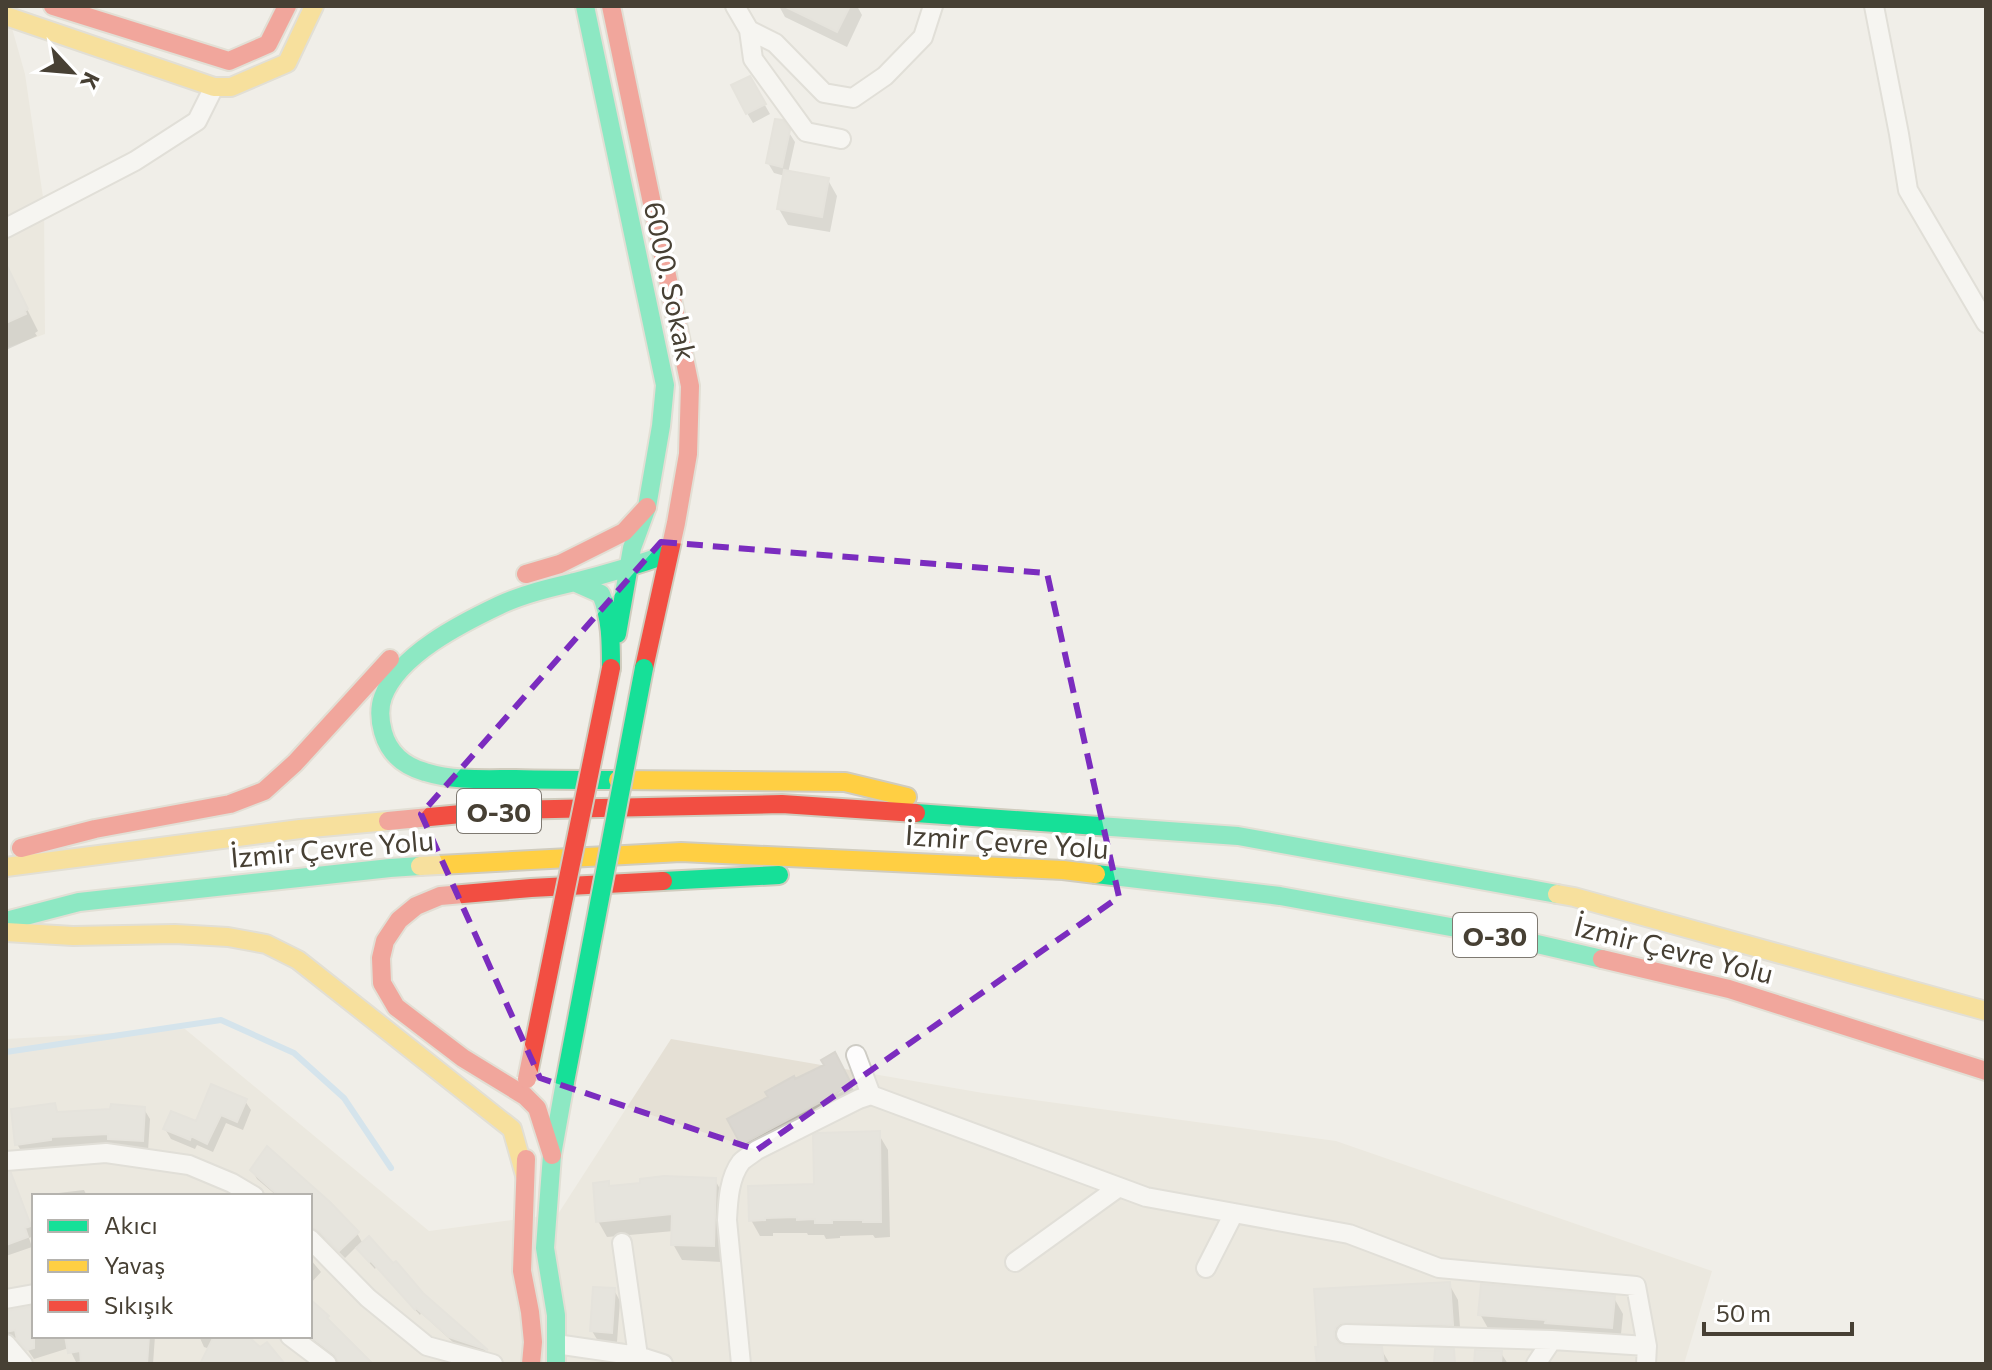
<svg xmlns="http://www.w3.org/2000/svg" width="1992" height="1370" font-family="Commissioner,sans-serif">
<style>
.residential{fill:#e5e0d5;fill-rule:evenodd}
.shadow{fill:#0003}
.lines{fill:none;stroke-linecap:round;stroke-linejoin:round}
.stream{stroke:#b4d7f2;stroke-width:6}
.building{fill:#dad7d1;stroke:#d8d5ce;stroke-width:2}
.street-casing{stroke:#ceccc5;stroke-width:22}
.fast-casing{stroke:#d0ccbe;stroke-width:22}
.slow-casing{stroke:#d0ccbe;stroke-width:22}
.jam-casing{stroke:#d0ccbe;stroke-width:22}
.street{stroke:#fdfcfc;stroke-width:18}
.fast{stroke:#16e098;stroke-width:18}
.slow{stroke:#ffcf43;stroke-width:18}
.jam{stroke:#f24e42;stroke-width:18}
.fast-bridge-casing{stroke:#d0ccbe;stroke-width:22;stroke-linecap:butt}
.jam-bridge-casing{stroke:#d0ccbe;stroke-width:22;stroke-linecap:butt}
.fast-bridge{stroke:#16e098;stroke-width:18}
.jam-bridge{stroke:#f24e42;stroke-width:18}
.marked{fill:none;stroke:#7b2cbf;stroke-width:6;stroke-dasharray:16 10;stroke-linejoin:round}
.labels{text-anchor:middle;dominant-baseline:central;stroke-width:7;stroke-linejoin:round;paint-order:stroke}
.shield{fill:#fff;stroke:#7e7971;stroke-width:2}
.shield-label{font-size:26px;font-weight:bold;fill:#474034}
.street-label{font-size:28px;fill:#474034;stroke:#fff}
</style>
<rect width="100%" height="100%" fill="#f0eee8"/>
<!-- residential -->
<path class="residential" d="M6,7L25,74L44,204L45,334L6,348Z
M185,1029L429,1231L558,1214L671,1039L983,1093L1336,1141L1712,1271L1684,1364H6V1039ZM34,1196H310V1336H34Z"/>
<!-- shadow -->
<path class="shadow" d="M779,6H857L862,15L847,47L785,17Z
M750,79L770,114L753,123L747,113Z
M788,131L795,142L788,173L828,180L837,196L830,232L788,225L779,209L785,176L774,173L768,163Z
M6,267L38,331L35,333L37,336L6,350Z
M843,1070L860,1102L752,1160L743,1144L795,1082Z
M245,1101L251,1110L243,1130L226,1123L213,1152L197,1145L195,1149L171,1139L165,1129L197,1124Z
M54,1105L59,1114L144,1109L150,1119L148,1151L116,1149L113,1144L55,1147L56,1150L23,1154L17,1144Z
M878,1133L888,1150L890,1237L875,1238L873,1235L840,1236V1238L826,1239L824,1235H808L807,1233H773V1236H760L751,1220L816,1186Z
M268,1149L357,1233L363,1244L487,1352L489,1356L455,1344L421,1313L420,1315L376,1267L375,1269L363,1256L357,1246L345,1258L326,1239L316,1236L310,1231V1196H277L257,1179L252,1170Z
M715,1180L724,1196L722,1262L682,1260L673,1244L674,1231L607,1237L598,1221L608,1183L611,1188Z
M15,1189L21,1198L34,1236L29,1238L32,1247L6,1256V1193Z
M84,1190L87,1196H51L50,1194Z
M310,1259L321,1272L310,1284Z
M1449,1284L1458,1300L1461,1341L1349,1340L1342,1347L1381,1349L1390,1364H1319L1320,1349L1316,1291Z
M614,1290L620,1301L617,1342L598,1341L592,1331Z
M1614,1298L1623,1314L1620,1344L1489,1330L1480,1314Z
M310,1302L327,1317L332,1326L370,1364H340L309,1336Z
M34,1308V1336H155L153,1364H83V1361L76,1362L69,1348L34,1359L18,1336L11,1341L6,1332V1314Z
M199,1336H246L260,1350L283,1364H202L210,1349L204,1347Z
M1501,1353L1508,1364H1476Z"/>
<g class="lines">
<!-- stream -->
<path class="stream" d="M6,1052L221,1020L294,1053L344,1098L391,1168"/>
</g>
<!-- building -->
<path class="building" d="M784,6H850L837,32Z
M750,76L766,104L746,114L731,85Z
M775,119L783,120L790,130L782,167L766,163Z
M784,170L829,178L822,217L777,209Z
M6,264L28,309L25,311L26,314L6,323Z
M835,1052L852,1085L741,1145L727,1119L768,1097L765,1092L794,1076L795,1079L824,1065L821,1060Z
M211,1084L247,1099L237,1122L221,1115L207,1144L191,1136L190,1140L163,1129L171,1111L196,1121Z
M55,1103L57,1112L110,1109L111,1104L145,1107L143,1141L108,1139V1134L51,1137V1140L15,1145L11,1109Z
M880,1131L881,1222H863V1220H832V1223H815V1219L797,1220V1217L765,1218V1220L749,1221L748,1186L814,1184L813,1135L818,1133Z
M267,1146L330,1202L359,1232L339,1251L319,1231L310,1227V1196H279L250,1170Z
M6,1173H11L31,1226L25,1228L28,1237L6,1245Z
M664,1176L716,1178L714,1246L671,1245L672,1214L596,1222L593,1183L609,1181V1186L640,1183V1179Z
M369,1236L393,1263L396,1261L423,1293L488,1350L449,1337L416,1308L415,1310L371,1261L369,1262L356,1248Z
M1450,1282L1453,1325L1341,1323L1336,1327L1334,1333L1335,1339L1339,1344L1346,1346L1382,1347L1384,1364H1317L1315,1347H1318L1314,1289Z
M1481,1284L1615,1296L1612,1328L1545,1323L1546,1320L1478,1315Z
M593,1287L615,1288L612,1333L590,1331Z
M310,1299L329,1316L327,1318L373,1364H339L335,1355L310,1336Z
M34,1306V1348L27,1350L17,1339L15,1330L6,1332V1311Z
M65,1336H149L147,1364H81L80,1351L68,1353Z
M214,1336H248L260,1347L267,1342L285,1364H200Z
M1435,1349H1454L1455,1364H1434Z
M1475,1350L1502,1351L1501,1364H1474Z"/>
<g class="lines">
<!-- street casing -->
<g class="street-casing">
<path id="street" d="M735,6L749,30L753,59L806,132L841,139
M1874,6L1899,134L1908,190L1986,323
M749,30L775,43L824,93L853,98L885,76L923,37L933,6
M6,228L135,161L197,121L214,87
M856,1055L871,1095
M6,1161L106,1153L189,1165L232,1183L254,1196
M310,1239L368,1298L427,1346L493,1364
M622,1243L638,1356L663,1364
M1015,1262L1119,1187
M1206,1268L1234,1213
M6,1299L34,1294
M1346,1334L1552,1340L1647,1346
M290,1336L327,1364
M6,1344L23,1364
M556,1344L638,1356
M741,1364L727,1220C728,1201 729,1178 741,1162C745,1158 752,1154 757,1150L859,1099L871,1095L1146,1197L1349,1234L1439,1268L1636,1286L1647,1346L1646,1364
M1536,1364L1552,1340"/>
</g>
<!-- fast casing -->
<g class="fast-casing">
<path id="fast" d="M585,6L665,385L661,426L647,507L632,548L617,634
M574,582L601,594C611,618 611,642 611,668
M618,780C584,780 549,780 515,779C485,779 454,781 425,772C404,766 389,754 383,732C380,721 379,708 383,697C398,655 462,623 500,605C524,594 549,588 575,582C606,574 637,565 668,554
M916,813L1238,836L1557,894
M1096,874L1280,896L1511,938L1602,959
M663,881L779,875
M6,921L79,902L390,868L420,866
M556,1364V1315L545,1248L552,1155L565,1082"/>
</g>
<!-- slow casing -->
<g class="slow-casing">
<path id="slow" d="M6,16L214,87H231L287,63L314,6
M618,780L845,782L907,797
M420,866L681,852L1063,870L1096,874
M6,867L300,829L388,821
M1557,894L1574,897L1986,1011
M6,932L73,936L175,934L228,937L266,944L298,960L512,1129L525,1175"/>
</g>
<!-- jam casing -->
<g class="jam-casing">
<path id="jam" d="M53,6L229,61L268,44L287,6
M611,6L690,386L688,454L676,523L644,668
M526,574L560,564L624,532L647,507
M388,821L503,810L782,804L916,813
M21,848L95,829L230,804L264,791L295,763L390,659
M1602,959L1729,989L1986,1071
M552,1155L537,1108L525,1096L463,1058L396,1007L382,983L381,958L385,941L399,920L416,906L440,896L531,888L663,881
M526,1159L522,1271L530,1312L533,1342L531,1364"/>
</g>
<!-- street -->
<use href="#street" class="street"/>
<!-- fast -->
<use href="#fast" class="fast"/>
<!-- slow -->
<use href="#slow" class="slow"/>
<!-- jam -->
<use href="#jam" class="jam"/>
<!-- fast-bridge casing -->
<g class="fast-bridge-casing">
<path id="fast-bridge" d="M565,1082L644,668"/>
</g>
<!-- jam-bridge casing -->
<g class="jam-bridge-casing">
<path id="jam-bridge" d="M527,1079L611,668"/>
</g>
<!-- fast-bridge -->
<use href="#fast-bridge" class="fast-bridge"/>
<!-- jam-bridge -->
<use href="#jam-bridge" class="jam-bridge"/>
</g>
<!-- marked area -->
<path d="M0 0H1992V1370H0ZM661,542L1047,573L1119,897L757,1150L540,1078L421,814Z" fill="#f0eee8" fill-opacity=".55" fill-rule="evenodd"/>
<path class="marked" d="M661,542L1047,573L1119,897L757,1150L540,1078L421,814Z"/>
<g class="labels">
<!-- shield labels -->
<g class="shield">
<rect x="457" y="789" width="84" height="44" rx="6"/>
<rect x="1453" y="913" width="84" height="44" rx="6"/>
</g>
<g class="shield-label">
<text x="499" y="811">O-30</text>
<text x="1495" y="935">O-30</text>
</g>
<!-- street labels -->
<g class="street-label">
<text transform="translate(671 281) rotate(78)">6000. Sokak</text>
<text transform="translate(1007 841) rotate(4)">İzmir Çevre Yolu</text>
<text transform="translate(332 848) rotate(-5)">İzmir Çevre Yolu</text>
<text transform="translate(1674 949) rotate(14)">İzmir Çevre Yolu</text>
</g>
</g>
<!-- border -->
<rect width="1992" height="1370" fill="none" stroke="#474034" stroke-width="16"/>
<!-- legend -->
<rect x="32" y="1194" width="280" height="144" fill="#ffffff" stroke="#b5b3ae" stroke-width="2"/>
<rect x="48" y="1220" width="40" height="12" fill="#16e098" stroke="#b5b3ae" stroke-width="2"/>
<text x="104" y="1234" font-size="24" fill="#474034">Akıcı</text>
<rect x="48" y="1260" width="40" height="12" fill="#ffcf43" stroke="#b5b3ae" stroke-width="2"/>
<text x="104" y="1274" font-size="24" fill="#474034">Yavaş</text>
<rect x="48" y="1300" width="40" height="12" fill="#f24e42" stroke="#b5b3ae" stroke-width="2"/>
<text x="104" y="1314" font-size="24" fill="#474034">Sıkışık</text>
<!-- north arrow -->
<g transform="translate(72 72) rotate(116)" stroke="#ffffff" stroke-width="6" paint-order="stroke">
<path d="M0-6L14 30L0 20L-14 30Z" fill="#474034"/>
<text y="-12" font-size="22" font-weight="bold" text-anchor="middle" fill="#474034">K</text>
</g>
<!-- scale -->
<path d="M1704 1322v12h148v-12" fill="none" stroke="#474034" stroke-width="4"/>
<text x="1716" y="1322" font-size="24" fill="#474034" stroke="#ffffff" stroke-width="6" paint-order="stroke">50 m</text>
</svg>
